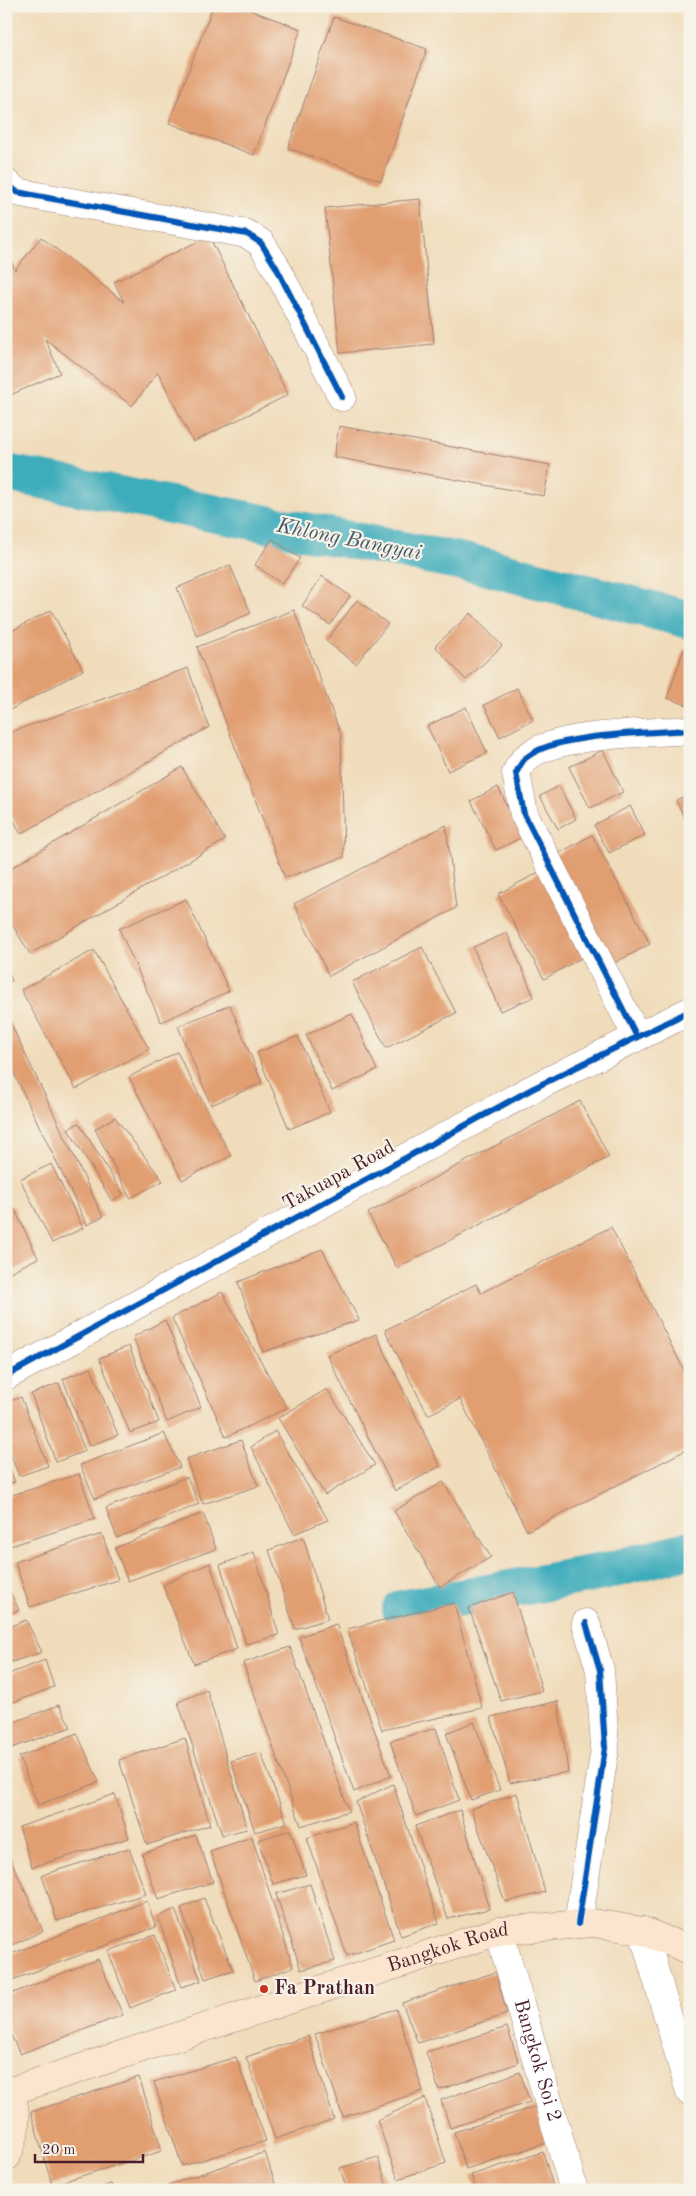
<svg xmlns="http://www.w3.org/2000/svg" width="696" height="2196" font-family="'Old Standard TT',serif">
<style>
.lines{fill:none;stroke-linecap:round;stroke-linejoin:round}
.canal{stroke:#3eacbb;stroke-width:38}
.building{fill:#e19e71}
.minor-casing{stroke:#9d7e72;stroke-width:29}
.secondary-casing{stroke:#9d7e72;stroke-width:29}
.minor{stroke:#fff;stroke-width:28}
.secondary{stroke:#fbe5cf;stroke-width:28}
.cycleway-casing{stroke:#f7f3e8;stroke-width:9}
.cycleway{stroke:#0057b8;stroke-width:6}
.poi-dot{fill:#c8321e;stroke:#f7f3e8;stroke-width:2}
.labels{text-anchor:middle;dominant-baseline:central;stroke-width:4.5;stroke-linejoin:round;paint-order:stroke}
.street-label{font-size:20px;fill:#4a1f2b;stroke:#f7f3e8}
.poi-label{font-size:20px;font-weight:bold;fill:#4a1f2b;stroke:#f7f3e8;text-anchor:start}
.water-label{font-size:21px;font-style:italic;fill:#455765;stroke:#f7f3e8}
</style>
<rect width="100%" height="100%" fill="#f7f3e8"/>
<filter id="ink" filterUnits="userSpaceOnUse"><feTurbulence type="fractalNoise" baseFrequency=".02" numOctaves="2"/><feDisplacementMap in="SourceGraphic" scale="10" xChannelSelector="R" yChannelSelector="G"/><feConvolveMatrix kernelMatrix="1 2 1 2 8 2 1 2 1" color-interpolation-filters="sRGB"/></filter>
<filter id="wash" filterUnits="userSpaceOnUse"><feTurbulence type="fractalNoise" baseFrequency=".0096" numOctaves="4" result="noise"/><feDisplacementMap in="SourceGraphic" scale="20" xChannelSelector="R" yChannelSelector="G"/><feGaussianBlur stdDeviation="1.12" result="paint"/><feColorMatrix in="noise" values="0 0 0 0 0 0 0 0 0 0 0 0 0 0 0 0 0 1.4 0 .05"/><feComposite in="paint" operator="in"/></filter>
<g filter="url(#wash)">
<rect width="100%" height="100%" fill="#f0dcba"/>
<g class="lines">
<!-- canal -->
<path class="canal" d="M6,473L484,566L690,620
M401,1609L607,1571L690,1549"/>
</g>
<g id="blocks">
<!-- building -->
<path class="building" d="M213,6H239L301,29L254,155L169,123Z
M334,17L427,49L381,181L288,148Z
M420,199L434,344L340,353L325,208Z
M209,236L288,395L193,442L158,372L132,406L45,339L60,373L6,397V249L15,270L41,237L124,302L114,282Z
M339,426L550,465L544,496L334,457Z
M272,539L300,558L282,584L255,565Z
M230,565L251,613L197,636L177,588Z
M322,576L350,596L330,625L302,606Z
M357,600L388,624L356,664L326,641Z
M51,610L83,670L6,712V634Z
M294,610L341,735L344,857L285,878L197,647Z
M471,613L502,646L466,680L435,646Z
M684,649L690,651V706L667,698Z
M188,668L209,727L21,834L6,805V734Z
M517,688L533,720L500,737L484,705Z
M466,707L487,753L448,771L427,726Z
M603,750L623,792L590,808L569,767Z
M182,767L225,840L30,954L6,914V871Z
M559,786L576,819L558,829L540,796Z
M498,787L522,837L496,850L471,801Z
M690,794V830L676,800Z
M630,806L645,835L609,853L594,825Z
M446,825L456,908L329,976L294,904Z
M592,835L650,944L611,965L554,856Z
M543,870L588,954L544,979L498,894Z
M186,899L229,991L161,1022L119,929Z
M507,933L534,997L500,1011L473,947Z
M422,947L456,1013L386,1048L352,982Z
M94,950L149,1049L76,1089L21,990Z
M6,966L12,981L6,983Z
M230,1005L262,1083L211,1105L178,1026Z
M352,1014L377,1070L332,1091L306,1035Z
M10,1022L103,1217L87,1225L6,1057V1024Z
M298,1036L330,1112L289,1129L257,1053Z
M177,1052L231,1156L182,1180L129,1077Z
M580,1101L609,1157L397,1268L368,1213Z
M115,1117L163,1181L130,1198L95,1129Z
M79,1123L123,1194L112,1201L68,1129Z
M51,1164L83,1228L52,1243L20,1179Z
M13,1206L38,1258L6,1274V1210Z
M611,1227L690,1382V1448L527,1531L460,1399L428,1415L385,1330L476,1284L481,1293Z
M322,1249L359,1320L263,1352L238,1282Z
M222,1292L287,1408L226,1437L172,1318Z
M165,1320L201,1407L167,1422L133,1337Z
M376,1334L440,1466L395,1491L327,1355Z
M129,1346L159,1422L130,1433L99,1358Z
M91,1368L118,1435L89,1446L63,1379Z
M59,1383L85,1451L56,1462L31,1394Z
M327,1389L375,1465L325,1495L278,1418Z
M21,1397L48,1466L19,1476L6,1443V1403Z
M275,1431L328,1520L294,1534L251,1447Z
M164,1433L180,1467L95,1499L80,1465Z
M241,1440L258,1486L203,1504L186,1459Z
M6,1459L15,1482L6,1484Z
M79,1474L95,1519L7,1547L6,1497Z
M187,1477L199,1504L117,1538L106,1508Z
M443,1482L491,1557L440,1587L394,1511Z
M203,1513L216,1549L128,1581L115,1548Z
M102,1534L118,1580L30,1607L15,1562Z
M303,1537L328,1619L295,1629L269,1550Z
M254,1552L279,1635L246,1644L220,1565Z
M210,1563L237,1649L194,1664L163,1585Z
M6,1584L19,1610L6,1615Z
M513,1592L542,1691L501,1701L469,1608Z
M454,1603L482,1708L382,1730L347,1629Z
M26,1620L42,1652L6,1664V1628Z
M336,1624L391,1776L354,1792L299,1637Z
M290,1647L349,1811L301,1826L243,1663Z
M45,1660L54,1687L6,1705V1675Z
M207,1690L247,1829L222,1835L178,1702Z
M558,1701L568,1772L510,1783L491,1717Z
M59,1705L71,1727L6,1750V1725Z
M474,1722L500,1790L471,1800L446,1733Z
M436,1728L459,1800L416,1816L390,1741Z
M77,1733L99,1782L38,1805L19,1757Z
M185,1738L210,1825L147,1845L119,1760Z
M261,1753L287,1823L255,1832L231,1761Z
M393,1784L439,1923L401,1936L356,1802Z
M517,1793L545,1892L505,1902L471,1809Z
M115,1794L129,1838L32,1867L19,1827Z
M460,1810L489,1909L448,1919L415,1826Z
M354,1822L394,1940L347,1956L307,1838Z
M290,1830L306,1875L273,1884L258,1840Z
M196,1835L213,1882L158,1899L142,1854Z
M252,1837L293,1967L255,1981L210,1851Z
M129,1848L146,1894L57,1921L42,1875Z
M6,1849L43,1931L6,1948Z
M310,1884L335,1961L301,1970L276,1894Z
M204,1898L233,1970L205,1979L181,1908Z
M147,1901L156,1927L12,1980L6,1968V1956Z
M175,1909L201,1981L181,1987L158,1917Z
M155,1935L176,1990L130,2008L108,1951Z
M98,1959L123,2015L20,2054L6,2025V1996Z
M496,1972L507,2014L418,2043L402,2003Z
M396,2009L423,2091L343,2117L315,2034Z
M507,2027L519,2063L439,2090L426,2052Z
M308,2036L334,2119L275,2139L246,2057Z
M236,2057L266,2141L182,2166L154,2082Z
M520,2072L530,2102L450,2128L441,2100Z
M139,2077L162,2151L52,2185L31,2112Z
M425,2098L446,2163L398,2179L377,2120Z
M535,2107L547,2143L466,2169L454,2132Z
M265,2152L277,2190H170L168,2185Z
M543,2152L554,2190H476L471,2175Z
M378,2157L388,2190H347L340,2168Z
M111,2184L113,2190H96V2189Z"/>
</g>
</g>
<g filter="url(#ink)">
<use href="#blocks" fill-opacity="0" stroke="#9d7e72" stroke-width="1"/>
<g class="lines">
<!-- minor casing -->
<g class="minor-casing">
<g id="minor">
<path d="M6,183L17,192L37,196L247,234L261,243L276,267L342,397"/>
<path d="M637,1037L524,814L516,773C519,768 522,760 527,757C556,733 651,733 690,730"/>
<path d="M6,1376L532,1089L690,1011"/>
<path d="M578,1924L605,1748L600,1670L586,1623"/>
<path id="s1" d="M499,1931L574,2190"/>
<path d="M643,1931L690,2092"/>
</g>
</g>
<!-- secondary casing -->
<g class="secondary-casing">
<g id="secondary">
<path id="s2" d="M6,2157C18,2133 17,2117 11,2091L499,1931L593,1923L643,1931L690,1950"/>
</g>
</g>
<!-- minor -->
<use href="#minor" class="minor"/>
<!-- secondary -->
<use href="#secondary" class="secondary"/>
<!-- cycleway casing -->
<g class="cycleway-casing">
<path id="cycleway" d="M6,183L17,192L37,196L247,234L261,243L276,267L342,397
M637,1037L524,814L516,773C519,768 522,760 527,757C556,733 651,733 690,730
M6,1376L532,1089L690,1011
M578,1924L605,1748L600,1670L586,1623"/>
</g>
<!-- cycleway -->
<use href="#cycleway" class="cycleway"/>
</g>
</g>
<!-- markers -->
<circle class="poi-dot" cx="264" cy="1989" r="5"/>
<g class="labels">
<!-- street labels -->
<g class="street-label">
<text transform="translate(339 1176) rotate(-29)">Takuapa Road</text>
<text stroke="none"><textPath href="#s2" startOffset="528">Bangkok Road</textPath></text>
<text stroke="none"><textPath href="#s1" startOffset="135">Bangkok Soi 2</textPath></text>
</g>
<!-- poi labels -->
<g class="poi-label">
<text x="274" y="1989">Fa Prathan</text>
</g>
<!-- water labels -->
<g class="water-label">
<text transform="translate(349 540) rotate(11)">Khlong Bangyai</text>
</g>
</g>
<!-- margin -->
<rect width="696" height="2196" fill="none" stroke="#f7f3e8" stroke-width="25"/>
<!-- scale -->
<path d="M35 2154v8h108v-8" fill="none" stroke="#4a1f2b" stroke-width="2.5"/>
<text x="42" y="2154" font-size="15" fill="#4a1f2b" stroke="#f7f3e8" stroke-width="4" paint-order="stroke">20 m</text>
</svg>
